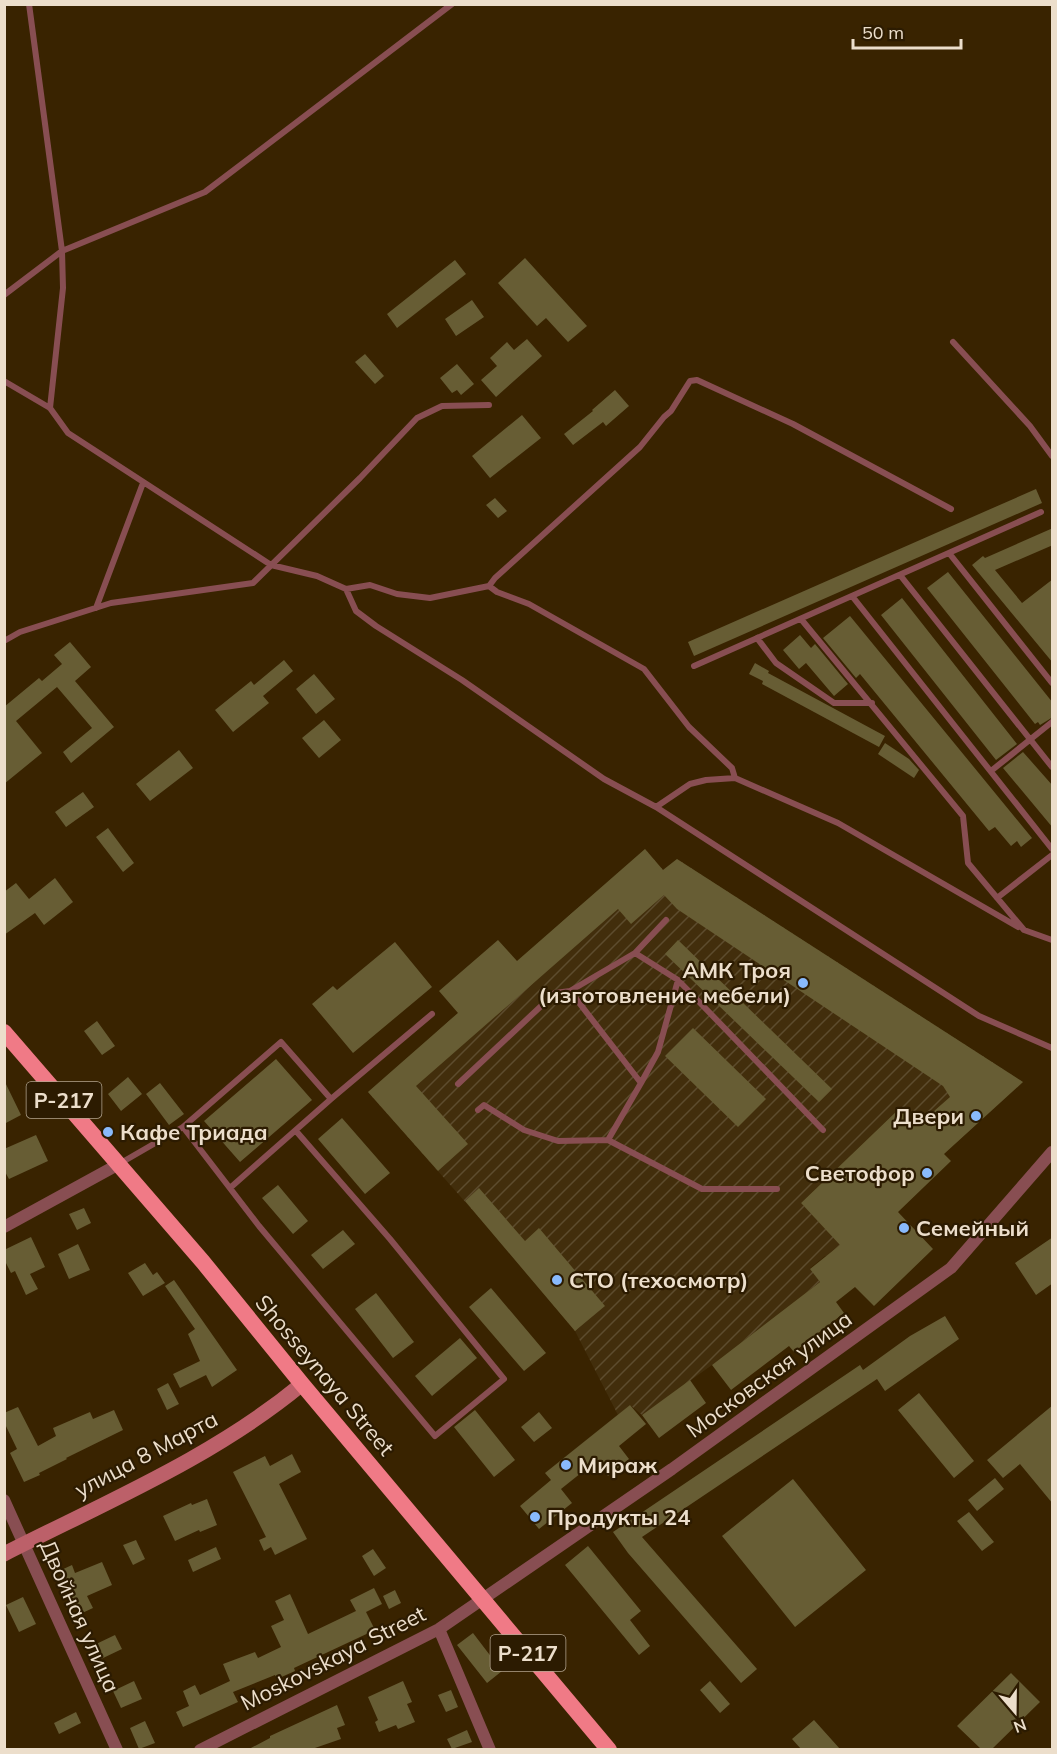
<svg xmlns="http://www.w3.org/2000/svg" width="1057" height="1754" font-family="Mulish,sans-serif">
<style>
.industrial{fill:url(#industrial-furrows)}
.building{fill:#675d34}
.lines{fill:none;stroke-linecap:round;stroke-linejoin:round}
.service{stroke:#884e52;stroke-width:6}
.minor{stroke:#884e52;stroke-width:12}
.secondary{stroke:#bc6069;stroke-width:15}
.trunk{stroke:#f07a86;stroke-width:16}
.poi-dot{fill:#89bafc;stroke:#2c1b01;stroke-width:2}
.labels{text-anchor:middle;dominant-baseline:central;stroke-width:4.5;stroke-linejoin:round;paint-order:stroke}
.shield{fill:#2c1b01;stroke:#b2a48e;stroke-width:1.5}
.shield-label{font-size:21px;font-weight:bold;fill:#ecdecb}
.poi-label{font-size:22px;font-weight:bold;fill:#ecdecb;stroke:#2c1b01;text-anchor:start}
.street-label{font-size:22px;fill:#ecdecb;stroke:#2c1b01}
</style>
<defs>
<pattern id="industrial-furrows" width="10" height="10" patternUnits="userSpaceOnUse" patternTransform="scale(1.5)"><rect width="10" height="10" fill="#422e0c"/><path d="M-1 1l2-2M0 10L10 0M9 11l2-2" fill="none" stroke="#5d4c2e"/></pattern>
</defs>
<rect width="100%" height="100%" fill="#392300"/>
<!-- industrial -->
<path class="industrial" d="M645,849L663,870L677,859L1023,1082L951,1147L919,1127L900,1108L801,1203L852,1257L825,1256L810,1268L820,1282L712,1365L642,1415L630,1405L618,1415L575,1331L506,1248L368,1092Z"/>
<!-- building -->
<path class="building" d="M525,258L587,326L568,342L546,318L537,326L498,283Z
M455,260L466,274L397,328L387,314Z
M472,300L484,317L456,336L445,319Z
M527,339L542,356L496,397L481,380L497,366L490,358L507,342L514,350Z
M365,354L384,376L375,384L355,362Z
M457,364L474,384L461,395L457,390L452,393L440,378Z
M615,390L629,406L606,426L603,422L573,445L564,434L593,411L592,410Z
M522,415L541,438L490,478L472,456Z
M1036,489L1042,503L694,656L688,642Z
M495,498L507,511L498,518L486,505Z
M1053,528V545L995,570L1022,603L1053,579V663L972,565L983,556L985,558Z
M948,572L1053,703V717L1040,725L1038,722L1035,724L927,588Z
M902,598L1017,744L996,760L881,615Z
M850,616L1032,838L1021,847L1017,841L1011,846L995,827L989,831L860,674L856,678L823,638Z
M800,635L811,648L815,644L848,684L834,696L806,663L799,669L783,650Z
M70,642L91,667L75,681L114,727L71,763L63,752L92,728L57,687L16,721L42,753L4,784V707L39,678L42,681L62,664L54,655Z
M284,660L293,671L263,696L269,703L233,732L215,710L251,681L254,685Z
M755,663L769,671L768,673L885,736L879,747L762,684L763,681L749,674Z
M314,674L335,699L316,714L296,689Z
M324,720L341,740L319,758L302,738Z
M885,743L909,759L919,770L914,778L878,754Z
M179,750L193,768L150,801L136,784Z
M1023,752L1053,786V828L1003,768Z
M83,792L94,807L66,827L55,812Z
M108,828L134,863L123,872L96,837Z
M645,849L663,870L677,859L1023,1082L944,1154L951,1161L898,1212L933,1249L874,1306L855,1287L836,1302L844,1313L794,1352L789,1346L731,1390L712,1365L820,1282L810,1269L840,1245L801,1203L900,1108L917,1126L950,1097L943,1086L677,909L664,895L631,924L618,909L416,1086L468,1144L438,1171L368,1092L458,1013L439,991L498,940L517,961Z
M55,878L73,902L44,925L35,913L4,935V892L16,883L29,899Z
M678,940L832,1089L819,1102L665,954Z
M395,942L432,987L353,1053L312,1004L333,986L337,990Z
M97,1021L115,1046L102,1055L84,1031Z
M693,1028L766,1099L738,1127L665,1056Z
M276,1059L312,1100L240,1162L204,1121Z
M128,1077L142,1094L121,1111L108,1094Z
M4,1080L21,1115L4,1124Z
M160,1083L184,1114L169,1125L146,1094Z
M342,1118L390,1173L365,1194L318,1139Z
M36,1135L48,1161L9,1179L4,1170V1149Z
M278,1185L308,1221L293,1234L262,1198Z
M479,1188L525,1241L539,1228L605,1306L575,1331L465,1201Z
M84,1208L91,1223L77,1230L69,1214Z
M343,1230L355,1244L323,1269L311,1255Z
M31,1237L45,1267L30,1274L38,1289L26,1295L15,1271L11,1273L4,1259V1250Z
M1053,1237V1283L1036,1295L1015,1263Z
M78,1244L90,1270L69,1279L58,1254Z
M145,1263L153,1275L157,1272L165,1283L143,1296L128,1273Z
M174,1280L237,1370L212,1387L206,1375L180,1388L173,1374L200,1361L188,1334L195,1329L165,1286Z
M491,1288L546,1353L524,1371L469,1307Z
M376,1293L414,1342L393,1358L355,1309Z
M945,1316L959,1339L885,1391L877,1379L642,1537L757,1669L741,1683L628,1553L613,1532L860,1365L863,1370L910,1336Z
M460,1338L477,1358L432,1396L415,1376Z
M690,1380L706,1403L659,1438L642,1415Z
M168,1383L179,1404L167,1410L157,1389Z
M919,1393L974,1461L954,1478L898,1410Z
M630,1405L646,1424L619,1446L629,1459L608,1476L596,1461L561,1489L572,1503L539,1529L520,1506L551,1480L545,1473Z
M1053,1405V1504L1020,1464L1003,1478L987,1460Z
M18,1407L38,1446L56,1436L53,1428L90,1412L93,1419L114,1410L123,1430L66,1458L67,1459L39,1473L40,1475L24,1482L10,1453L17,1449L4,1422V1413Z
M475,1410L515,1460L494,1477L454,1427Z
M539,1412L552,1428L534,1442L521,1427Z
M292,1454L301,1472L279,1484L307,1539L275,1555L271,1547L264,1551L259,1540L266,1537L233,1472L265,1456L270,1466Z
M995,1478L1004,1489L977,1511L968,1500Z
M793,1479L866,1570L795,1627L722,1536Z
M207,1499L217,1525L200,1532L199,1530L175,1541L163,1516L191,1503L192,1505Z
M969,1512L994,1542L982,1551L957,1521Z
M136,1540L145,1559L133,1565L123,1545Z
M588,1546L641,1611L630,1620L650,1646L639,1655L565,1565Z
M216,1547L221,1559L193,1572L188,1560Z
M373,1549L386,1568L374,1576L362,1556Z
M102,1562L112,1585L87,1596L93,1608L80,1614L59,1571L72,1565L75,1573Z
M374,1588L382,1604L366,1612L375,1630L294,1668L295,1671L277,1679L275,1675L233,1692L238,1702L183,1727L176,1712L189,1706L183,1691L195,1685L200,1695L230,1681L223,1664L255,1652L258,1658L281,1647L271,1626L284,1620L275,1601L290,1594L308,1634L356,1611L350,1600Z
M395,1590L401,1603L389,1609L383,1596Z
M23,1597L36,1624L19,1632L6,1605Z
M473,1633L502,1671L487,1683L457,1645Z
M115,1635L122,1649L101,1659L94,1645Z
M1011,1673L1040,1702L992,1749H981L957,1726Z
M134,1681L142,1699L121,1708L113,1691Z
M403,1681L412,1702L407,1704L415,1722L398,1729L396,1725L379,1732L375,1722L378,1720L368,1697Z
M710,1681L730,1704L720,1713L700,1690Z
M451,1690L458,1707L446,1712L438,1695Z
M337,1705L345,1725L337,1728L341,1739L312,1749H249L270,1738V1736Z
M76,1712L81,1723L59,1734L54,1723Z
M814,1720L840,1749H801L792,1739Z
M145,1721L155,1743L139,1749L130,1728Z
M467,1730L472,1742L452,1749L447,1739Z"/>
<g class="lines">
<!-- service -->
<path class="service" d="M29,4L62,251L63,288L50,408
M4,295L62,251L205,192L452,4
M953,342L1030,426L1052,456
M4,381L50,408L68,433L271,565L317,576L346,589L370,585L397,594L430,598L489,586L495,578L640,447L664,417L671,411L690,381L697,380L793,424L951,509
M949,553L1052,683
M900,575L1052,767
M489,586L497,592L529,604L644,669L689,727L732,768L735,778
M346,589L356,611L376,626L462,680L604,779L656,807L979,1016L1052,1048
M852,596L1052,849
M96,608L143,483
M801,619L963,816L968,863L1024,930L1052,940
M757,638L776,663L834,703H872
M4,641L20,632L111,603L253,583L360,478L417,418L442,406L489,405
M694,666L1041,512
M991,771L1052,722
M656,807L690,784L706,780L735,778L838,823L1018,927
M997,898L1052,855
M635,953L678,980L823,1130
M570,991L641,1083L608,1140
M641,1083L658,1052L678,980
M458,1084L555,993L570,991L635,953L666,920
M478,1110L484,1105L524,1130L558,1141L608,1140L702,1189H777
M183,1127L259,1226L435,1436L504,1379L390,1239L296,1131
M119,1164L183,1127L281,1042L331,1099
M230,1188L331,1099L432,1014"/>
<!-- minor -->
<path class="minor" d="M4,1227L119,1164
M4,1500L117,1750
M439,1629L490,1750
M200,1750L439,1629L672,1469L951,1268L1052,1152"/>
<!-- secondary -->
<path class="secondary" d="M4,1554C106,1502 214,1457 302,1384"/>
<!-- trunk -->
<path class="trunk" d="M4,1032L203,1262L302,1384L609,1750"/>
</g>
<!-- markers -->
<g class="poi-dot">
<circle cx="803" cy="983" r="6"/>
<circle cx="976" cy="1116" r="6"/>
<circle cx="108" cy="1132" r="6"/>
<circle cx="927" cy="1173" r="6"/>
<circle cx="904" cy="1228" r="6"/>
<circle cx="557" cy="1280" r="6"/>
<circle cx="566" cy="1465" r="6"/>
<circle cx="535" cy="1517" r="6"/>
</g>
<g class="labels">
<!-- shield labels -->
<g class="shield">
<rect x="26.5" y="1082" width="75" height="36" rx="4.5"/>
<rect x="490.5" y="1635" width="75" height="36" rx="4.5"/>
</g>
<g class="shield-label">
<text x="64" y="1100">Р-217</text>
<text x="528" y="1653">Р-217</text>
</g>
<!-- poi labels -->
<g class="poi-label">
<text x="791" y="970" text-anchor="end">АМК Троя<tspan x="791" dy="25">(изготовление мебели)</tspan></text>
<text x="964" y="1116" text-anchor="end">Двери</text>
<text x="120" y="1132">Кафе Триада</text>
<text x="915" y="1173" text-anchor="end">Светофор</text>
<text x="916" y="1228">Семейный</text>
<text x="569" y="1280">СТО (техосмотр)</text>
<text x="578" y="1465">Мираж</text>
<text x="547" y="1517">Продукты 24</text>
</g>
<!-- street labels -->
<g class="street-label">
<text transform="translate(769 1374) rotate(-36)">Московская улица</text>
<text transform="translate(325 1375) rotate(50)">Shosseynaya Street</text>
<text transform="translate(146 1454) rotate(-28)">улица 8 Марта</text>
<text transform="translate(80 1616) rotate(66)">Двойная улица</text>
<text transform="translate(333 1658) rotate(-27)">Moskovskaya Street</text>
</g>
</g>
<!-- border -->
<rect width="1057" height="1754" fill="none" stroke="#ecdecb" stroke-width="12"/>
<!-- north arrow -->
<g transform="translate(1015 1712) rotate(160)" stroke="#2c1b01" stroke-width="4.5" paint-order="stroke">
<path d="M0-4.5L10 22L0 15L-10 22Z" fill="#ecdecb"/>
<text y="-9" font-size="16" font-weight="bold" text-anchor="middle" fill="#ecdecb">N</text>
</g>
<!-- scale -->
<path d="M853 39v9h108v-9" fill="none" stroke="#ecdecb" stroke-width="3"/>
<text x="862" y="39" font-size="18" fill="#ecdecb" stroke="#2c1b01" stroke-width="4.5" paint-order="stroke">50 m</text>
</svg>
